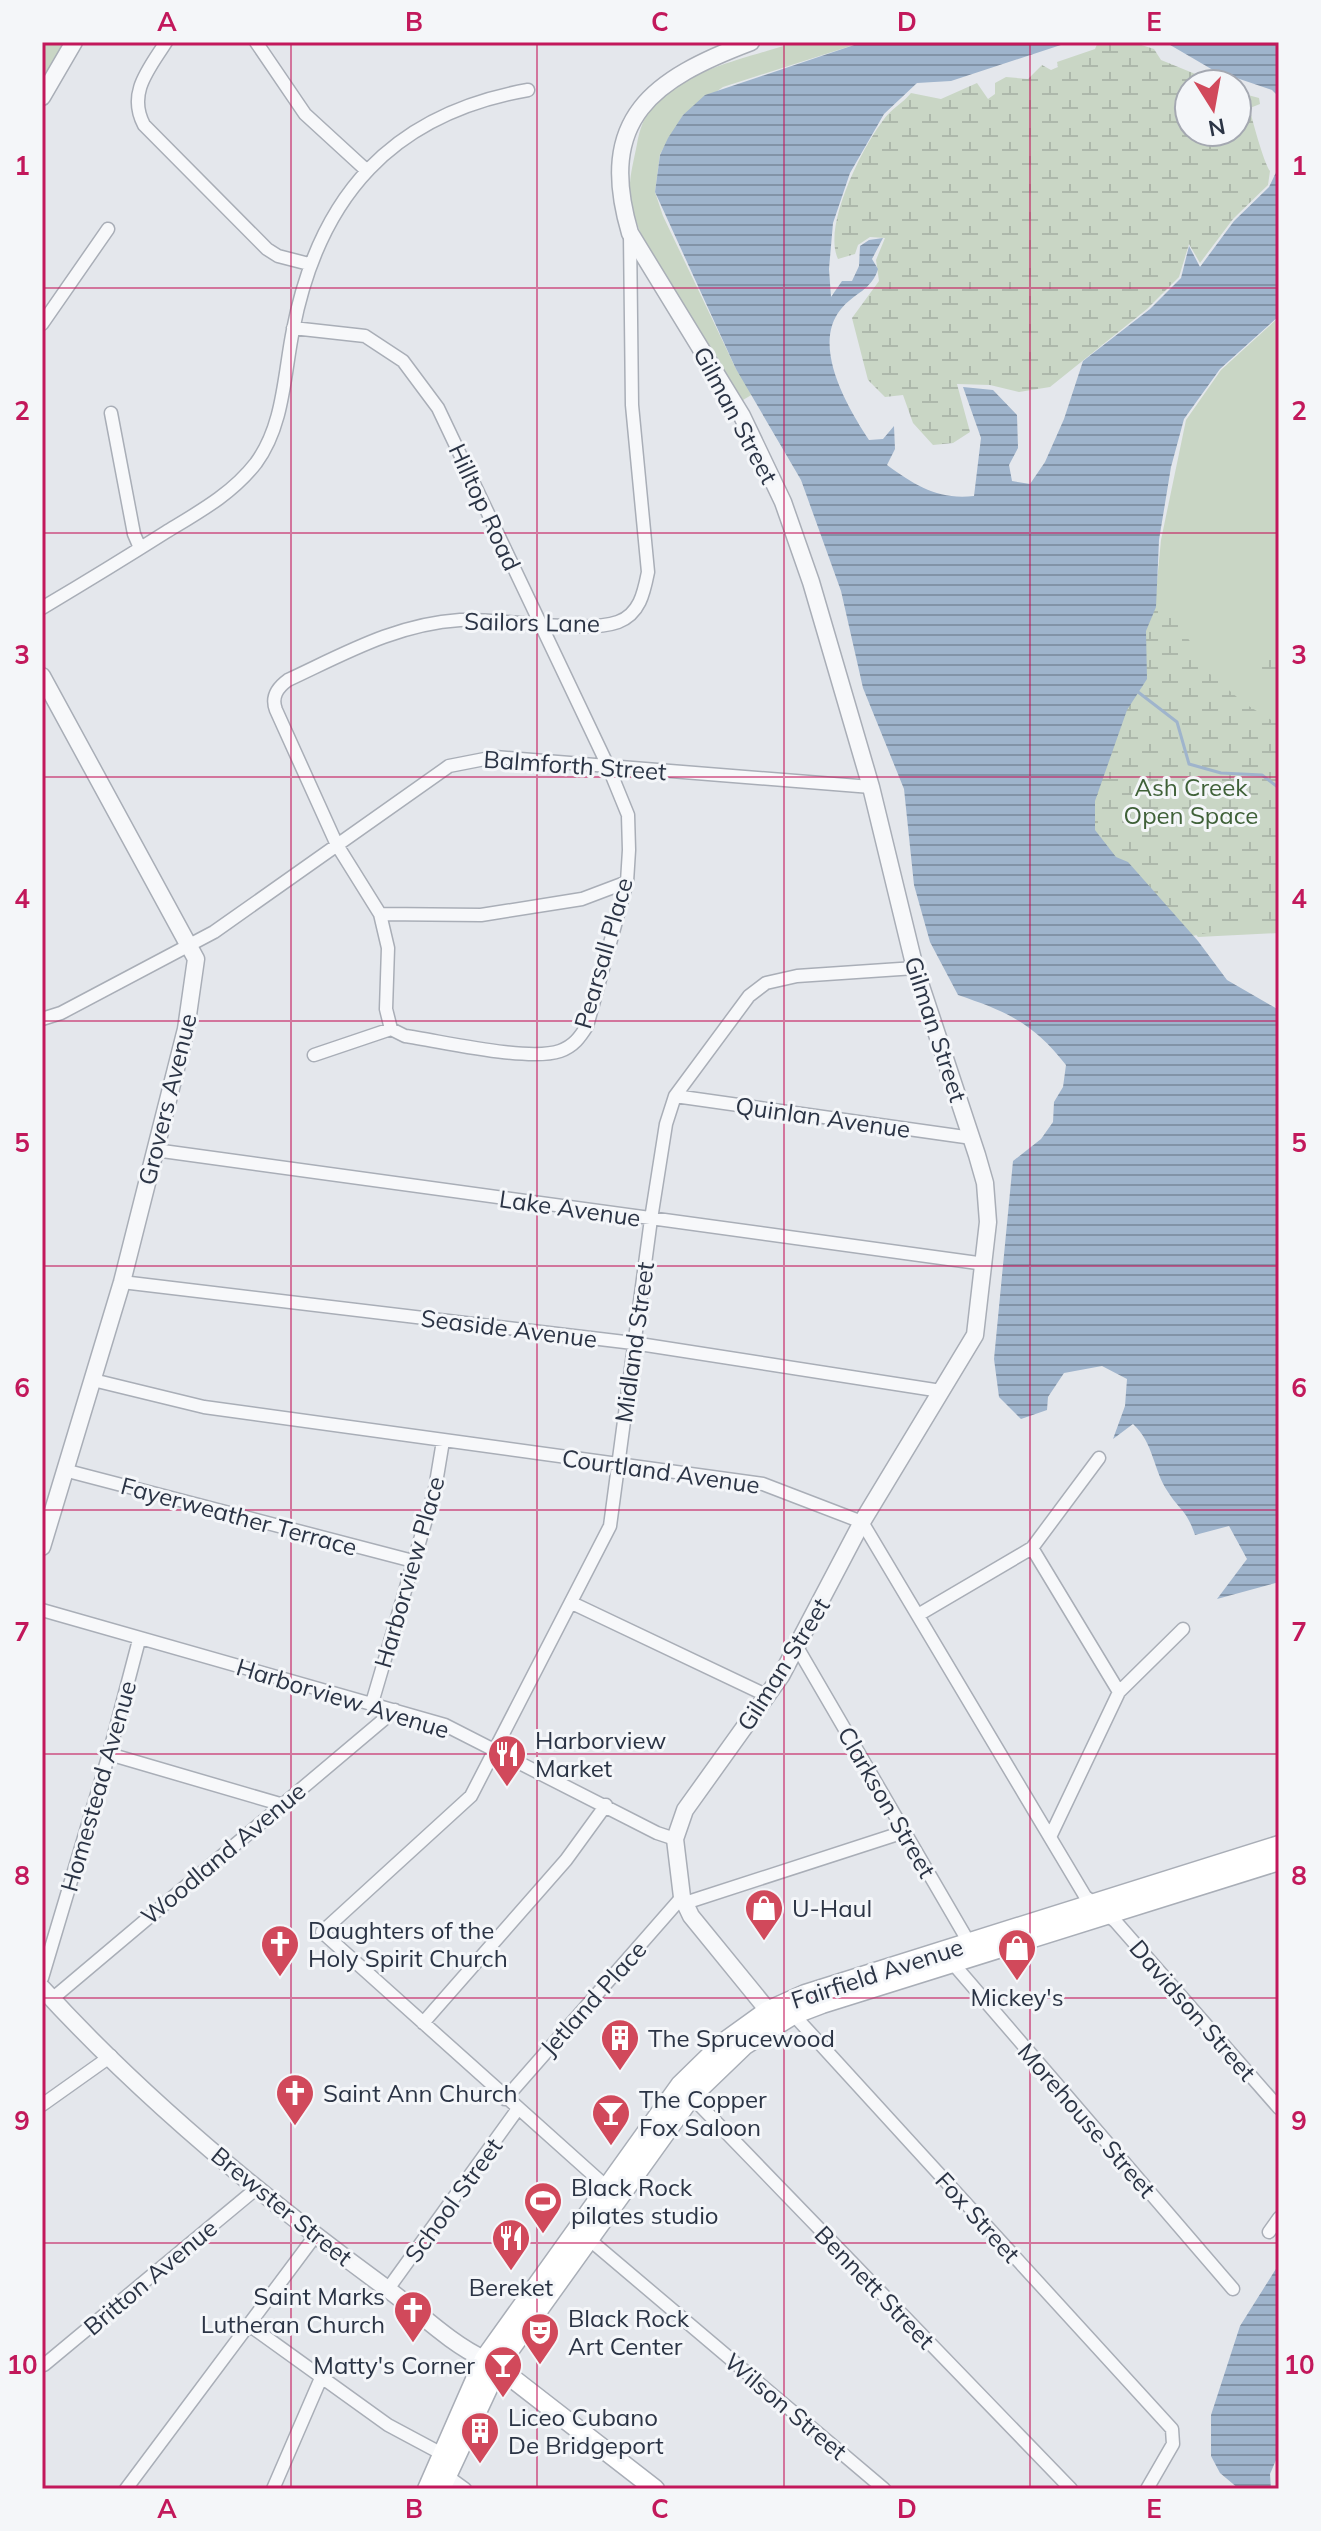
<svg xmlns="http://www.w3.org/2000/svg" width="1321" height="2531" font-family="Mulish,sans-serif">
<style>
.green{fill:#c9d6c5}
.wetland{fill:url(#wetland-marsh)}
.water{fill:url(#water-rules)}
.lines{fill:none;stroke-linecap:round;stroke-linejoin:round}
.stream{stroke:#9fb4cc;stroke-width:3}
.minor-casing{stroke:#a9aeb7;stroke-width:15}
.tertiary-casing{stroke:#a9aeb7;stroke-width:19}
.secondary-casing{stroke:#a9aeb7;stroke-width:21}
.minor{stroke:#f7f8fa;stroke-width:12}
.tertiary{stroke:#f7f8fa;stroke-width:16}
.secondary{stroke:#fff;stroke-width:18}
.grid{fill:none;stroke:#c2185b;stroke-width:2;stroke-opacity:0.55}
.labels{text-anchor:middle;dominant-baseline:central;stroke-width:6;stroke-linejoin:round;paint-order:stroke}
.street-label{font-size:24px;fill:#2b3445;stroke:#f4f6f9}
.park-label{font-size:24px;fill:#3f6138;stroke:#f4f6f9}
.poi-label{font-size:24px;fill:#2b3445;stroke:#f4f6f9;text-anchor:start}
.neatline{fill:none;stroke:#c2185b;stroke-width:3}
.grid-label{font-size:26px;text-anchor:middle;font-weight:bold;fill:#c2185b}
</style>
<defs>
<pattern id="wetland-marsh" width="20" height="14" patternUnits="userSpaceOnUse" patternTransform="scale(2)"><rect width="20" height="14" fill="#c9d6c5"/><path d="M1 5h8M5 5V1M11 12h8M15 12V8" fill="none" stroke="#adb8ab"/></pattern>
<pattern id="water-rules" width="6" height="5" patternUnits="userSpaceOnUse" patternTransform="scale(2)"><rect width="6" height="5" fill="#9fb4cc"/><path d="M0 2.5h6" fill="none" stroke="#8293a7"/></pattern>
</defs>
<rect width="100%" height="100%" fill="#e4e7ec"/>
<!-- green -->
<path class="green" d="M42,42H69L42,90Z
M796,42H863L723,87L683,115L660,154L655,192L663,216L736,369L753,394L743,400C711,349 633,250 630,192C629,177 634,160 637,144C641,123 648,106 666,93C702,66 754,56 796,42Z
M1279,317V933L1198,937L1130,863L1161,540L1186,420L1221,370Z"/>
<!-- wetland -->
<path class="wetland" d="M1098,42H1132L1154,49L1161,60L1220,84H1189V132H1237V92L1259,98L1260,104L1250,108C1250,114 1265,166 1270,171L1268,185L1233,219L1200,263L1189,244L1179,277L1147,309L1050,387L1019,392L990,385L957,384L970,432L953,443L933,445L913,423L903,395L885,397L868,380L852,318L879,281L876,260L885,238L870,237L858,245L855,254L838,259C822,226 863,146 884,119C891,109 903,103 911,93L941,99L977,83L988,99L995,94V83L1006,77L1028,79L1042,65L1051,70L1058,67L1057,62L1095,49Z
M1167,604L1210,674L1244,703L1279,725V925H1245L1183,938L1088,828L1089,803L1150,605Z
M1279,644V687L1265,675L1260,664Z"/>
<!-- water -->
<path class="water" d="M863,42H1070L951,81L917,83L884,114L850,173L833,223L829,269L831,297L842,281H852L859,266L860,246L869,240L883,238L872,259L878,269C872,290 854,293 841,309C811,345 847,407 869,440L883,439L894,426L895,449L887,465C916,486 938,500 974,496L981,438L963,387L993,390L1017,415L1018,448L1009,465L1012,481L1030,484L1045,462L1064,419L1083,361L1150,309L1181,278L1189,246L1200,267L1234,221L1269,187L1279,166V316L1220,369L1184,419L1171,467L1159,540L1156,607L1146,631L1147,679L1127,710L1095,801V830L1116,857L1128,862L1198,941L1227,980L1279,1010V1582L1217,1599L1247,1559L1229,1526L1195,1535C1186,1509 1181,1512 1168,1492C1153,1470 1154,1443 1133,1424L1113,1439L1125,1406L1127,1379L1102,1366L1064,1373L1048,1397L1047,1410L1021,1419L999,1397L994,1359L1013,1161L1041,1139L1053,1122L1054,1102L1063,1087L1066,1065C1033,1023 1008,1012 958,995L930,942L914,885L904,789L863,688L841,591L801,480L736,369L655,192L660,155L668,138L683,115L705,95Z
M1165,42H1279V97L1272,90L1213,70Z
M1279,2264V2453L1270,2474L1271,2489H1239L1220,2473L1211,2456V2415L1240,2326Z"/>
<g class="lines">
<!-- stream -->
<path class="stream" d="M1138,692L1177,722L1189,764L1221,773L1262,775L1279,788"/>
<!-- minor casing -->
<g class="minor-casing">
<path id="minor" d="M166,42C149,69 127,93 144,125L267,249L278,256L309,264
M256,42L305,114L365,169
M42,324L108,229
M293,328L365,336L403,361L438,408L608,766L628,815L629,850L627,882L587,1026C580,1037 574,1046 560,1051C528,1062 441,1041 405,1036L391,1029L386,1009L388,948L380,914L337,845L276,710C271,697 277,688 288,680C344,654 396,624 460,620C501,618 585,634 618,622C640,614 644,592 648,572L632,405L630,234
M111,413L134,534L140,548
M42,608C84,583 125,558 166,532C199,512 232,494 256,463C284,425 284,374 293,330C319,196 392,114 528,90
M380,914L481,915L582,899L627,882
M42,1019L61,1013L214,932L449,766L495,757L871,787
M314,1055L391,1029
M675,1096L972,1138
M155,1150L985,1264
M122,1282L633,1343L941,1391
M93,1380L204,1407L763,1484L862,1522L1085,1896L1116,1922L1279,2108
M64,1470L413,1561
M1032,1548L1119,1692
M572,1603L768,1696
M42,1610L445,1725L657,1833L675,1839
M918,1615L1032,1548L1099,1458
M797,1647L971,1946
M372,1703L435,1489L443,1441
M109,1754L280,1804
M1051,1835L1119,1692L1183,1629
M685,1903L904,1832
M950,1960L1233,2289
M42,1978L109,1754L139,1640
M52,1999L395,1710
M791,2012L1172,2429L1173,2444L1147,2489
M423,2023L566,1860L606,1805
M688,2093L1071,2489
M505,2099L682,1897
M42,2105L111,2056
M610,2190L322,1932L471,1796L610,1526L651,1219L666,1124L675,1096L749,996L766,983L797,976L915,968
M1269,2232L1279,2218
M584,2235L884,2489
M388,2289L517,2110
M249,2325L388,2425L446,2456
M44,2365L257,2188
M443,2473L465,2489
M126,2489L315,2236
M273,2489L321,2378"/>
</g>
<!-- tertiary casing -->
<g class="tertiary-casing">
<path id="tertiary" d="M751,42C653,79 596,118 630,233L742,416L783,502L811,582L871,787L915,968L977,1155L985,1183L988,1222L975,1335L862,1522L781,1676L685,1810L675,1839L682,1897L691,1916L775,2019
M42,97L74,42
M42,676L196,959L186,1029L122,1282L42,1547
M42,1988C144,2100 263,2198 386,2288C417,2310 449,2343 484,2359"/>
</g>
<!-- secondary casing -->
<g class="secondary-casing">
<path id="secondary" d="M490,2361L655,2489
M427,2489L484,2359L680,2085L724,2042L767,2011L805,1994L1279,1845
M441,2489L499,2365L692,2096L745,2045L793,2015L822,2004L1279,1861"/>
</g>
<!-- minor -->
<use href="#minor" class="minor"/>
<!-- tertiary -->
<use href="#tertiary" class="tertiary"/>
<!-- secondary -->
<use href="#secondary" class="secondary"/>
</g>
<!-- grid -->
<path class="grid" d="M291,42V2489M537,42V2489M784,42V2489M1030,42V2489M42,288H1279M42,533H1279M42,777H1279M42,1021H1279M42,1266H1279M42,1510H1279M42,1754H1279M42,1998H1279M42,2243H1279"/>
<!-- icons -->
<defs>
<g id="restaurant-pin" transform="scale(2)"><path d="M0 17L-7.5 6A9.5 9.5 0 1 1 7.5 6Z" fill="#d1495b" stroke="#f4f6f9"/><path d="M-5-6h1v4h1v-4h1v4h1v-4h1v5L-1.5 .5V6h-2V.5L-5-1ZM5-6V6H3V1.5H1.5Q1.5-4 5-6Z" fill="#fff"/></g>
<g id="shop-pin" transform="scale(2)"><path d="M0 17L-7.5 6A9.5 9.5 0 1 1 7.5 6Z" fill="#d1495b" stroke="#f4f6f9"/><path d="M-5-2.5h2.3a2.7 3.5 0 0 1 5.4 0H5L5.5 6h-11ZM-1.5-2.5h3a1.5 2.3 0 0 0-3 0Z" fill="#fff"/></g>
<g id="church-pin" transform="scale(2)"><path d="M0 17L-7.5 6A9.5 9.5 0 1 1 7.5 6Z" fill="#d1495b" stroke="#f4f6f9"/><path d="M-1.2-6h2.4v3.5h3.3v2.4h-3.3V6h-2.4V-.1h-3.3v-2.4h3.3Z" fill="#fff"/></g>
<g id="building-pin" transform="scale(2)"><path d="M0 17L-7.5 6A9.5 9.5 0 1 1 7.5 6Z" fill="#d1495b" stroke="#f4f6f9"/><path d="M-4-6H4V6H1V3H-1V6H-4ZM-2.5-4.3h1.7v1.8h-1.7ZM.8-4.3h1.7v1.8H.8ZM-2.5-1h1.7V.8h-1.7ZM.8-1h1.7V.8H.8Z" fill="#fff"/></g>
<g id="bar-pin" transform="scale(2)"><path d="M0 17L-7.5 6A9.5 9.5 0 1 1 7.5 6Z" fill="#d1495b" stroke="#f4f6f9"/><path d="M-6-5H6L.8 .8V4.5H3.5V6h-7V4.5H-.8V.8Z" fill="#fff"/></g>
<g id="stadium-pin" transform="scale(2)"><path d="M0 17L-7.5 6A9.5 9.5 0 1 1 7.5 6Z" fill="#d1495b" stroke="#f4f6f9"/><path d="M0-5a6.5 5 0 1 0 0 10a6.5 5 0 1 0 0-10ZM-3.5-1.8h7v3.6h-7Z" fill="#fff"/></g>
<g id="theatre-pin" transform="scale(2)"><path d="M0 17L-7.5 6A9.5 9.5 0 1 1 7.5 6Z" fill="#d1495b" stroke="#f4f6f9"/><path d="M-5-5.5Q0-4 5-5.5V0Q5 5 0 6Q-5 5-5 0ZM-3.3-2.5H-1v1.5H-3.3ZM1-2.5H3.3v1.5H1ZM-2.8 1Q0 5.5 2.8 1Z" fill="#fff"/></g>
</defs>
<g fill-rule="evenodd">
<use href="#restaurant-pin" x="507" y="1754"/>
<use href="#shop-pin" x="764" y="1908"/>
<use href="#church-pin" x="280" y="1944"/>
<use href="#shop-pin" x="1017" y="1948"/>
<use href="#building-pin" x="620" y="2038"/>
<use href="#church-pin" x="295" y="2093"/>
<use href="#bar-pin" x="611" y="2113"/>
<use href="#stadium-pin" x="543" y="2201"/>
<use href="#restaurant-pin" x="511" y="2238"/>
<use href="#church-pin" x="413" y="2310"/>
<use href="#theatre-pin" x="540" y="2332"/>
<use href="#bar-pin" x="503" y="2365"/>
<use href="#building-pin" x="480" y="2431"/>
</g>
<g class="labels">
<!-- street labels -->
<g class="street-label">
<text transform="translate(736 415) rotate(62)">Gilman Street</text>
<text transform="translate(485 507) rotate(65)">Hilltop Road</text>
<text transform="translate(532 622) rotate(1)">Sailors Lane</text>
<text transform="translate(575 765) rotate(4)">Balmforth Street</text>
<text transform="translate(603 953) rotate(-74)">Pearsall Place</text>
<text transform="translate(936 1029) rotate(72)">Gilman Street</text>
<text transform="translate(167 1099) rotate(-76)">Grovers Avenue</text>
<text transform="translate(823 1117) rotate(8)">Quinlan Avenue</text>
<text transform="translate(570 1208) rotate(8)">Lake Avenue</text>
<text transform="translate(509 1328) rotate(7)">Seaside Avenue</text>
<text transform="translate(634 1342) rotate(-82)">Midland Street</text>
<text transform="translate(661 1471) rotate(8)">Courtland Avenue</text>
<text transform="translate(239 1516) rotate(15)">Fayerweather Terrace</text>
<text transform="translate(409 1572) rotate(-74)">Harborview Place</text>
<text transform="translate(783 1664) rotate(-58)">Gilman Street</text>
<text transform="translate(343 1698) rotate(17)">Harborview Avenue</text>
<text transform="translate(98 1786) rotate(-74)">Homestead Avenue</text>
<text transform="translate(887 1802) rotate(60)">Clarkson Street</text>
<text transform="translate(223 1853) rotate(-40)">Woodland Avenue</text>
<text transform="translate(877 1973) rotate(-18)">Fairfield Avenue</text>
<text transform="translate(593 1998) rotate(-48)">Jetland Place</text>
<text transform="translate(1193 2010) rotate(49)">Davidson Street</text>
<text transform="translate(1087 2120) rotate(49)">Morehouse Street</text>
<text transform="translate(453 2200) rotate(-54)">School Street</text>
<text transform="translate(282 2206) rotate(39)">Brewster Street</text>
<text transform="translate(978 2217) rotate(48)">Fox Street</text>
<text transform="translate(150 2277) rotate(-40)">Britton Avenue</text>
<text transform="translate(875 2287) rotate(46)">Bennett Street</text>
<text transform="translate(786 2406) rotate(40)">Wilson Street</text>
</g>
<!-- park labels -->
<g class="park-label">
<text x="1191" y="787">Ash Creek<tspan x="1191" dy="28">Open Space</tspan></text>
</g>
<!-- poi labels -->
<g class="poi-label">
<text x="535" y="1740">Harborview<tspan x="535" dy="28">Market</tspan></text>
<text x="792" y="1908">U-Haul</text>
<text x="308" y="1930">Daughters of the<tspan x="308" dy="28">Holy Spirit Church</tspan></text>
<text x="1017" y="1997" text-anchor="middle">Mickey's</text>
<text x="648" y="2038">The Sprucewood</text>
<text x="323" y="2093">Saint Ann Church</text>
<text x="639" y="2099">The Copper<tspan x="639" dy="28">Fox Saloon</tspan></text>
<text x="571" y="2187">Black Rock<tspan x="571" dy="28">pilates studio</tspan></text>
<text x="511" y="2287" text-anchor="middle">Bereket</text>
<text x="385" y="2296" text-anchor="end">Saint Marks<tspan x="385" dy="28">Lutheran Church</tspan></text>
<text x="568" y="2318">Black Rock<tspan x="568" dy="28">Art Center</tspan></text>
<text x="475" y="2365" text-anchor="end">Matty's Corner</text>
<text x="508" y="2417">Liceo Cubano<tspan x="508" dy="28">De Bridgeport</tspan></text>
</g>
</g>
<!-- border -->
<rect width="1321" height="2531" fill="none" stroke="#f4f6f9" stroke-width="88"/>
<!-- north arrow -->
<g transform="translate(1213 108) rotate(169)"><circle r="38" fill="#f4f6f9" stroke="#a4a8b1" stroke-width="2"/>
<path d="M0-6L14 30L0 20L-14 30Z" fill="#d1495b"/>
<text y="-12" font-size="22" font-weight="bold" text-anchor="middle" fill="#2b3445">N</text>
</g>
<rect x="44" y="44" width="1233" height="2443" class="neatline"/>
<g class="grid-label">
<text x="167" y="31">A</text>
<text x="414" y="31">B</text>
<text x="660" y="31">C</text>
<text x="907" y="31">D</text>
<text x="1154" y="31">E</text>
<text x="22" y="175">1</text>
<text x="1299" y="175">1</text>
<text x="22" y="420">2</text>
<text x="1299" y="420">2</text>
<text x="22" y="664">3</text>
<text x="1299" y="664">3</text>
<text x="22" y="908">4</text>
<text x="1299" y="908">4</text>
<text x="22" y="1152">5</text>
<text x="1299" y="1152">5</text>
<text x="22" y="1397">6</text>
<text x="1299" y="1397">6</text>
<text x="22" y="1641">7</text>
<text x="1299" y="1641">7</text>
<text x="22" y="1885">8</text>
<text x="1299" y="1885">8</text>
<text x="22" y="2130">9</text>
<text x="1299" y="2130">9</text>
<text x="22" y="2374">10</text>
<text x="1299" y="2374">10</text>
<text x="167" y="2518">A</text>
<text x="414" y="2518">B</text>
<text x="660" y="2518">C</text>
<text x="907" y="2518">D</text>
<text x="1154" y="2518">E</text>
</g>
</svg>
